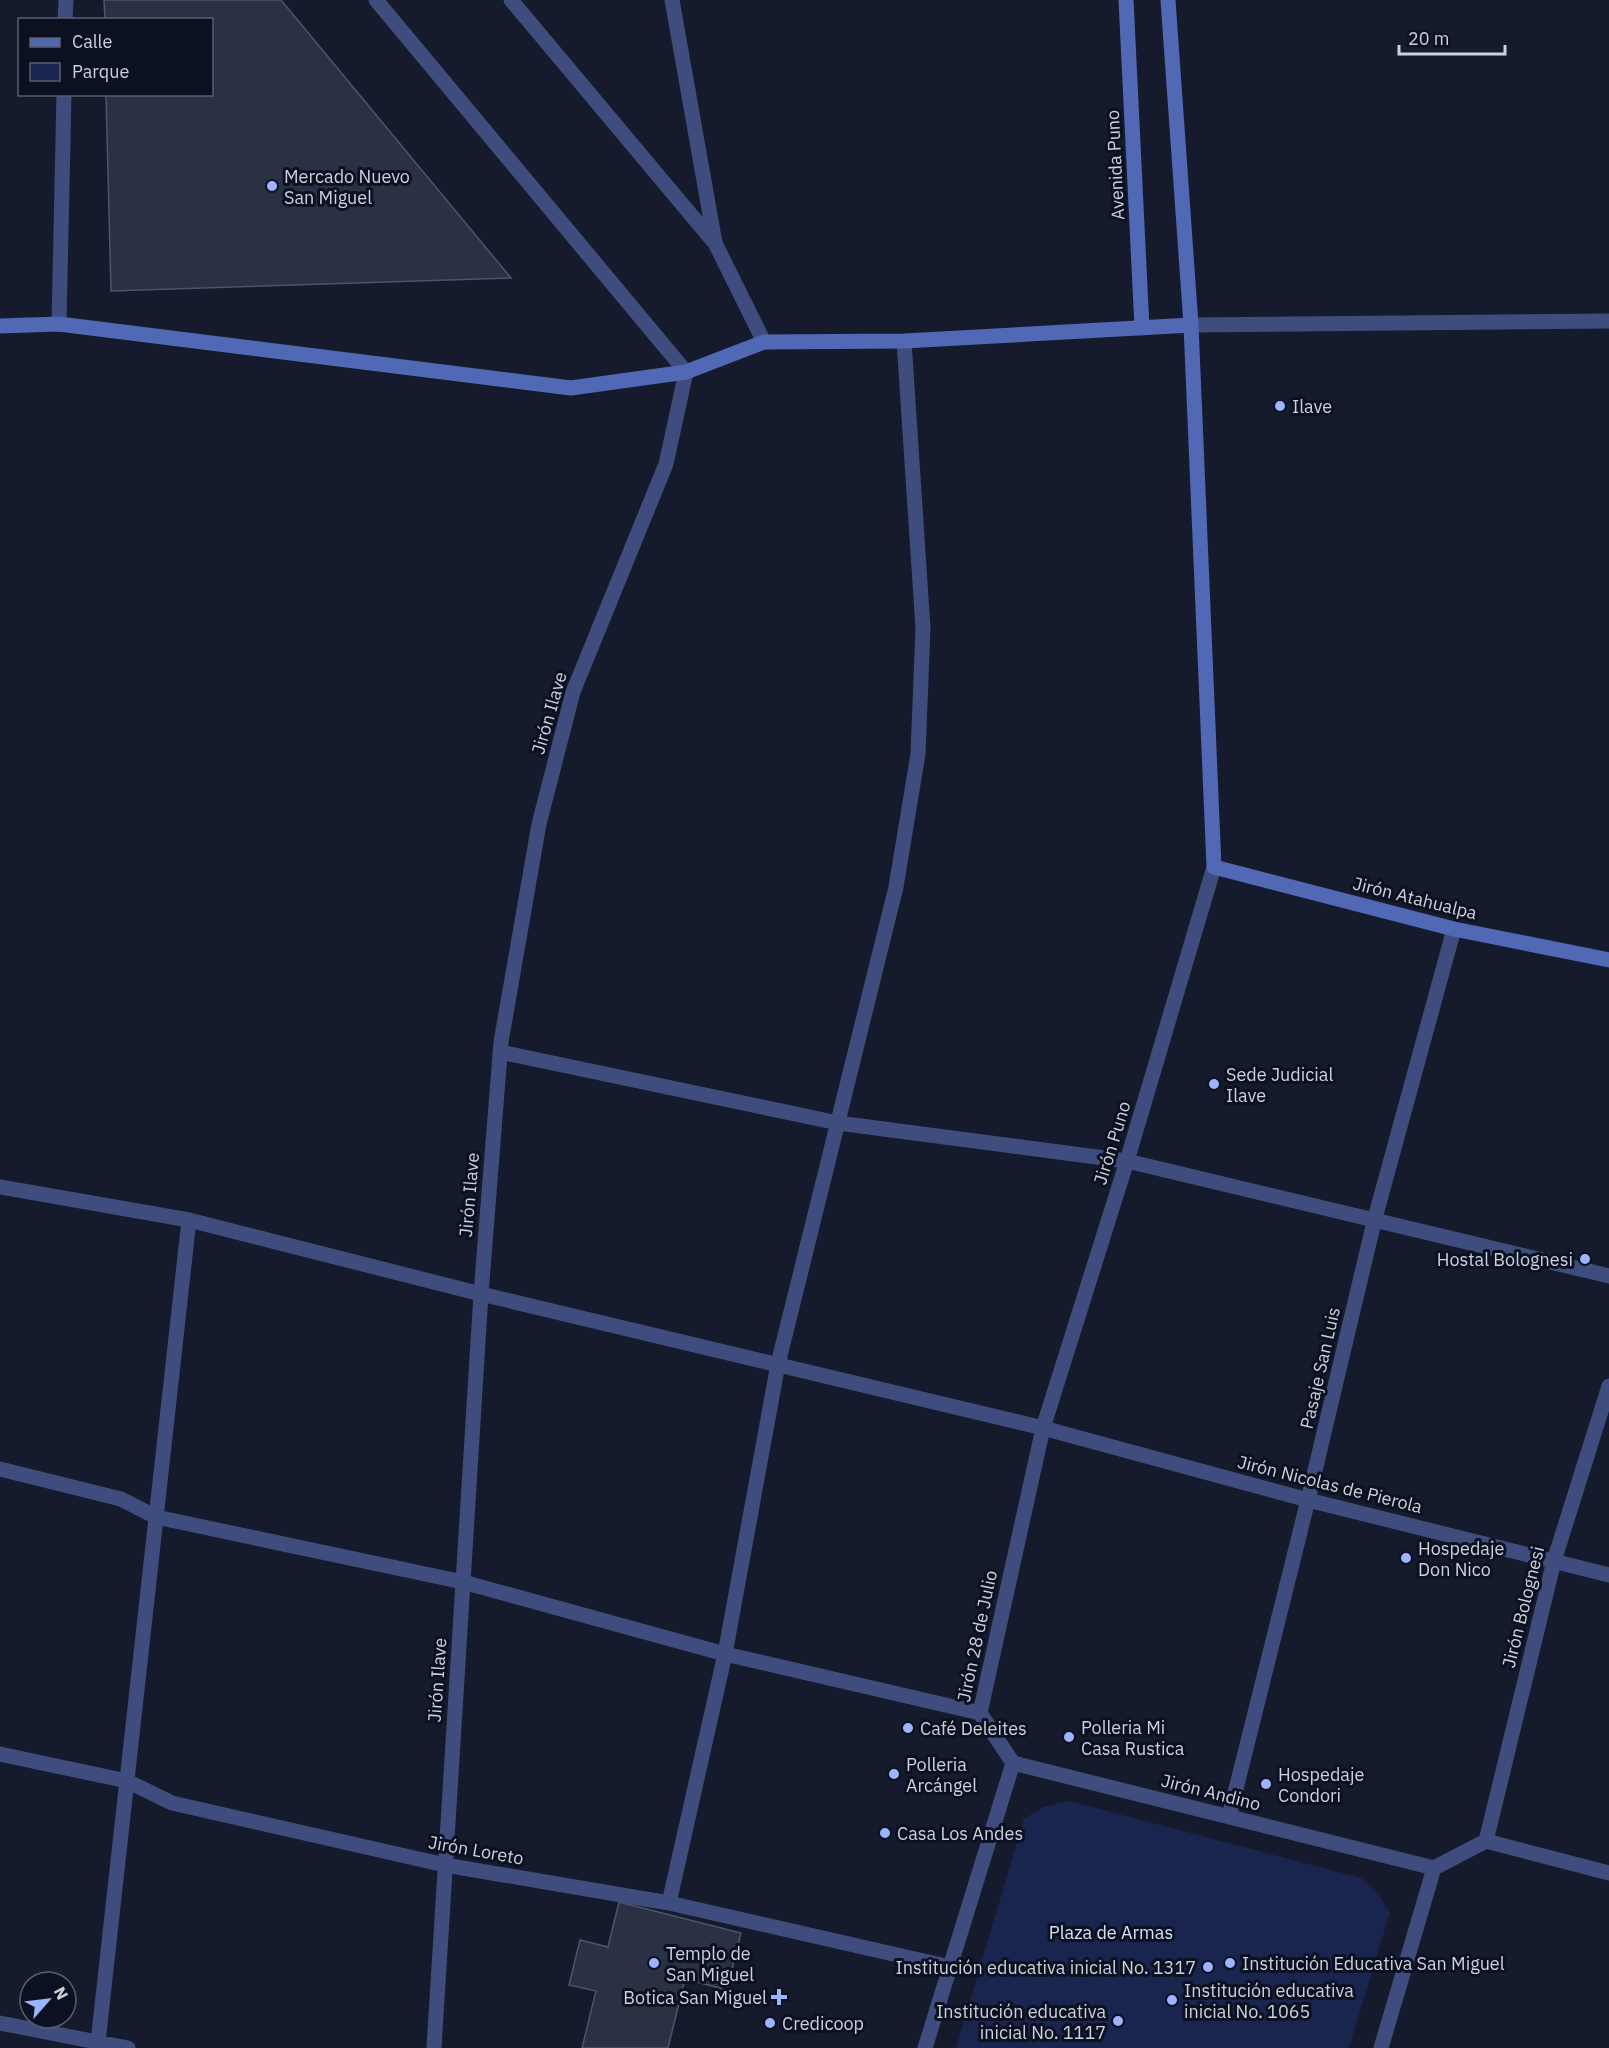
<svg xmlns="http://www.w3.org/2000/svg" width="1609" height="2048" font-family="'IBM Plex Sans',sans-serif">
<style>
.green{fill:#1a254f}
.building{fill:#2b3144;stroke:#4e5569;stroke-width:1.5}
.lines{fill:none;stroke-linecap:round;stroke-linejoin:round}
.street{stroke:#3e4d7d;stroke-width:15}
.secondary{stroke:#5168b5;stroke-width:15}
.poi-dot{fill:#9cb4fd;stroke:#0c1122;stroke-width:2}
.labels{text-anchor:middle;dominant-baseline:central;stroke-width:6;stroke-linejoin:round;paint-order:stroke}
.street-label{font-size:18px;fill:#cdd1dd;stroke:#0c1122}
.poi-label{font-size:18px;fill:#cdd1dd;stroke:#0c1122;text-anchor:start}
.park-label{font-size:18px;fill:#d8e0f5;stroke:#0c1122}
</style>
<rect width="100%" height="100%" fill="#151b2c"/>
<!-- green -->
<path class="green" d="M1069,1801L1361,1878L1378,1895L1390,1912L1349,2048H956L1024,1819L1043,1807Z"/>
<!-- building -->
<path class="building" d="M104,0H281L511,278L111,291L106,94H212V20H105Z
M619,1902L741,1933L727,1990L685,1979L668,2048H582L596,1991L569,1985L580,1940L608,1947Z"/>
<g class="lines">
<!-- street -->
<path class="street" d="M376,0L686,372L666,464L573,692L539,824L501,1042L481,1294L434,2048
M511,0L713,241
M672,0L715,243L764,342
M65,20L66,0
M59,324L64,94
M1191,325L1609,321
M500,1052L838,1123L1127,1161L1609,1276
M0,1187L189,1220L481,1294L1043,1428L1308,1500L1609,1575
M0,1469L121,1499L156,1517L463,1582L725,1654L980,1713
M0,1754L127,1781L172,1803L445,1865L669,1903L950,1967
M1013,1763L980,1713L1043,1428L1127,1161L1214,867
M1013,1763L1434,1868
M1229,1817L1308,1500L1375,1218L1454,929
M1486,1841L1554,1561L1609,1386
M1486,1841L1609,1873
M669,1903L725,1654L778,1364L896,887L918,754L923,628L904,341
M0,2023L128,2048
M98,2042L189,1220
M925,2048L1013,1763
M1381,2048L1434,1868L1486,1841"/>
<!-- secondary -->
<path class="secondary" d="M1126,0L1142,328
M1168,0L1191,325L1214,867L1454,929L1609,960
M0,326L59,324L571,388L686,372L764,342L904,341L1191,325"/>
</g>
<!-- markers -->
<g class="poi-dot">
<circle cx="272" cy="186" r="6"/>
<circle cx="1280" cy="406" r="6"/>
<circle cx="1214" cy="1084" r="6"/>
<circle cx="1585" cy="1259" r="6"/>
<circle cx="1406" cy="1558" r="6"/>
<circle cx="908" cy="1728" r="6"/>
<circle cx="1069" cy="1737" r="6"/>
<circle cx="894" cy="1774" r="6"/>
<circle cx="1266" cy="1784" r="6"/>
<circle cx="885" cy="1833" r="6"/>
<circle cx="654" cy="1963" r="6"/>
<circle cx="1230" cy="1963" r="6"/>
<circle cx="1208" cy="1967" r="6"/>
<path d="M776 1988h6v6h6v6h-6v6h-6v-6h-6v-6h6z"/>
<circle cx="1172" cy="2000" r="6"/>
<circle cx="1118" cy="2021" r="6"/>
<circle cx="770" cy="2023" r="6"/>
</g>
<g class="labels">
<!-- street labels -->
<g class="street-label">
<text transform="translate(1115 165) rotate(-93)">Avenida Puno</text>
<text transform="translate(549 713) rotate(-74)">Jirón Ilave</text>
<text transform="translate(1415 898) rotate(14)">Jirón Atahualpa</text>
<text transform="translate(1112 1143) rotate(-73)">Jirón Puno</text>
<text transform="translate(469 1195) rotate(-85)">Jirón Ilave</text>
<text transform="translate(1320 1368) rotate(-77)">Pasaje San Luis</text>
<text transform="translate(1330 1484) rotate(14)">Jirón Nicolas de Pierola</text>
<text transform="translate(1523 1607) rotate(-76)">Jirón Bolognesi</text>
<text transform="translate(977 1636) rotate(-78)">Jirón 28 de Julio</text>
<text transform="translate(437 1680) rotate(-86)">Jirón Ilave</text>
<text transform="translate(1211 1792) rotate(14)">Jirón Andino</text>
<text transform="translate(476 1850) rotate(10)">Jirón Loreto</text>
</g>
<!-- poi labels -->
<g class="poi-label">
<text x="284" y="176">Mercado Nuevo<tspan x="284" dy="21">San Miguel</tspan></text>
<text x="1292" y="406">Ilave</text>
<text x="1226" y="1074">Sede Judicial<tspan x="1226" dy="21">Ilave</tspan></text>
<text x="1573" y="1259" text-anchor="end">Hostal Bolognesi</text>
<text x="1418" y="1548">Hospedaje<tspan x="1418" dy="21">Don Nico</tspan></text>
<text x="1081" y="1727">Polleria Mi<tspan x="1081" dy="21">Casa Rustica</tspan></text>
<text x="920" y="1728">Café Deleites</text>
<text x="906" y="1764">Polleria<tspan x="906" dy="21">Arcángel</tspan></text>
<text x="1278" y="1774">Hospedaje<tspan x="1278" dy="21">Condori</tspan></text>
<text x="897" y="1833">Casa Los Andes</text>
<text x="666" y="1953">Templo de<tspan x="666" dy="21">San Miguel</tspan></text>
<text x="1242" y="1963">Institución Educativa San Miguel</text>
<text x="1196" y="1967" text-anchor="end">Institución educativa inicial No. 1317</text>
<text x="1184" y="1990">Institución educativa<tspan x="1184" dy="21">inicial No. 1065</tspan></text>
<text x="767" y="1997" text-anchor="end">Botica San Miguel</text>
<text x="1106" y="2011" text-anchor="end">Institución educativa<tspan x="1106" dy="21">inicial No. 1117</tspan></text>
<text x="782" y="2023">Credicoop</text>
</g>
<!-- park labels -->
<g class="park-label">
<text x="1111" y="1932">Plaza de Armas</text>
</g>
</g>
<!-- legend -->
<rect x="18" y="18" width="195" height="78" fill="#0c1122" stroke="#595e6d" stroke-width="1.5"/>
<rect x="30" y="38" width="30" height="9" fill="#5168b5" stroke="#595e6d" stroke-width="1.5"/>
<text x="72" y="48" font-size="18" fill="#cdd1dd">Calle</text>
<rect x="30" y="63" width="30" height="18" fill="#1a254f" stroke="#595e6d" stroke-width="1.5"/>
<text x="72" y="78" font-size="18" fill="#cdd1dd">Parque</text>
<!-- north arrow -->
<g transform="translate(48 2000) rotate(62)"><circle r="28" fill="#0c1122" stroke="#595e6d" stroke-width="1.5"/>
<path d="M0-4.5L10 22L0 15L-10 22Z" fill="#9cb4fd"/>
<text y="-9" font-size="16" font-weight="bold" text-anchor="middle" fill="#cdd1dd">N</text>
</g>
<!-- scale -->
<path d="M1399 45v9h106v-9" fill="none" stroke="#cdd1dd" stroke-width="3"/>
<text x="1408" y="45" font-size="18" fill="#cdd1dd" stroke="#0c1122" stroke-width="4.5" paint-order="stroke">20 m</text>
</svg>
